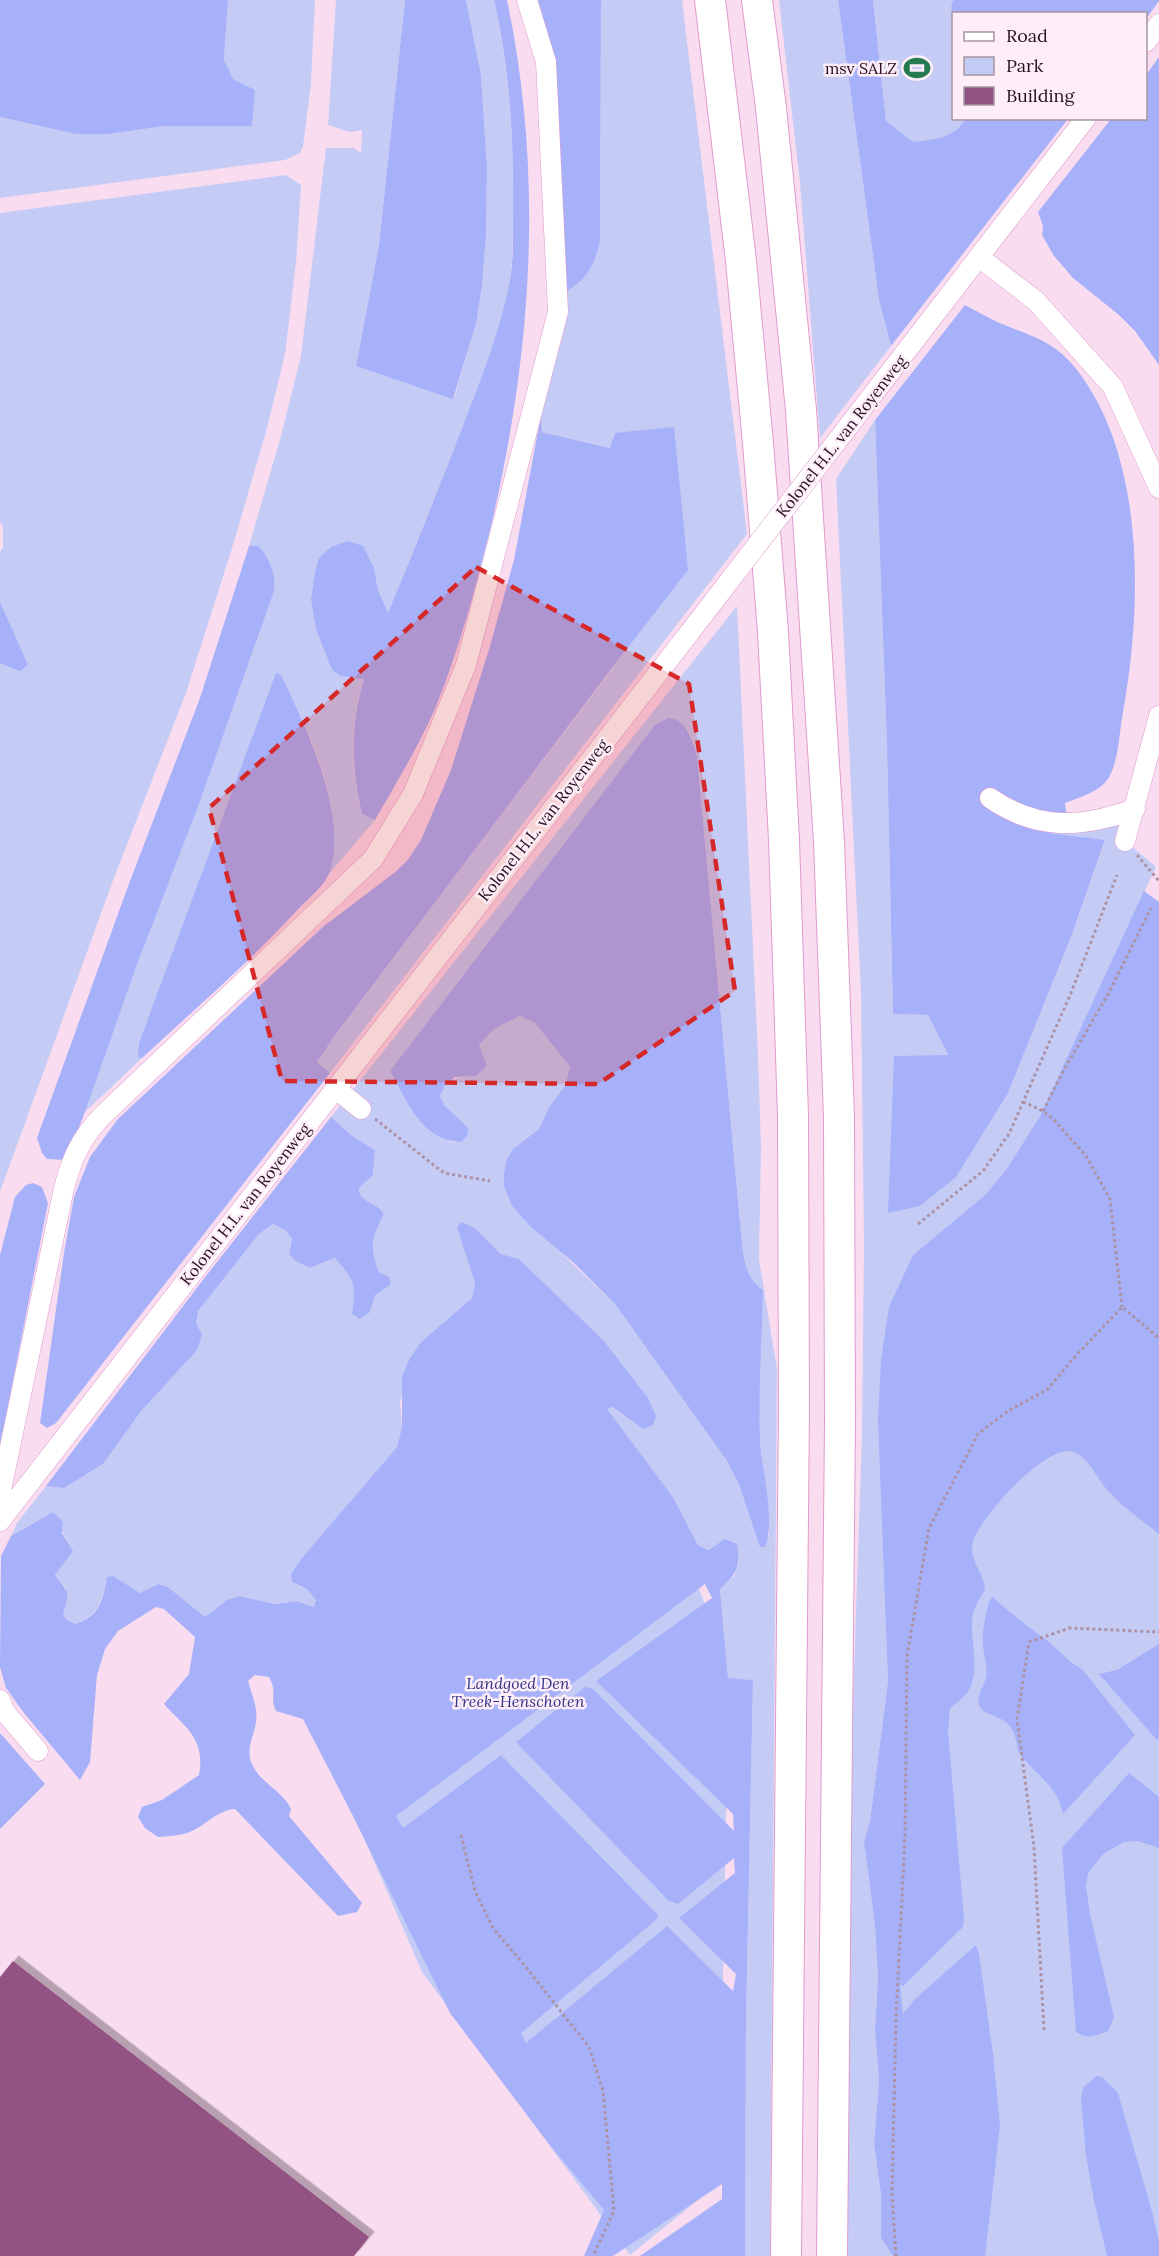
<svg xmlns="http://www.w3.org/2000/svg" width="1159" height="2256" font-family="Lora,serif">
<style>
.green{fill:#c4ccf6;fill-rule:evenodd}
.forest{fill:#a6b1fa;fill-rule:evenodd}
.building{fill:#925382;filter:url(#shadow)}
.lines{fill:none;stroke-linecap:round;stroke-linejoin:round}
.minor-casing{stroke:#df9bcd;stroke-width:21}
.highway-casing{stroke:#df9bcd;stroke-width:32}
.path{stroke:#ad92a5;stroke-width:3;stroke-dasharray:3 3;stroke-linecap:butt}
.minor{stroke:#fff;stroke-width:20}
.highway{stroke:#fff;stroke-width:30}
.minor-bridge-casing{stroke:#df9bcd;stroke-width:21;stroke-linecap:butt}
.minor-bridge{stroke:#fff;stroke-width:20}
.marked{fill:#d62828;fill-opacity:0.2;stroke:#d62828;stroke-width:4.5;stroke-dasharray:12 8;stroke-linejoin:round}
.labels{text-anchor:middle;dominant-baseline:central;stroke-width:5;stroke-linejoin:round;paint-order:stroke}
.poi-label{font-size:16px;fill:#280f22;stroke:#fdeef8;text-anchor:end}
.street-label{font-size:16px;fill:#280f22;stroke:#fdeef8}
.park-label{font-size:16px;font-style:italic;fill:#333588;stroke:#fdeef8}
</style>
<defs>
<filter id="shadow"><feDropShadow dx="5.5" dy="-5.5" stdDeviation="0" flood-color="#0004"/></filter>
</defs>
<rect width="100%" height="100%" fill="#f9dcf0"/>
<!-- green -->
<path class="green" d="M228,0H315L311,84L303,146L300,153L285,160L0,198V117L75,134H109L165,126H252L224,60Z
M336,0H405L379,245L356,366L454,398L476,324L482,286L486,236L487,167L481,75L466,0H494C509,68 514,138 513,208C513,232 513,257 510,281C504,325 482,377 466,419C440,484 414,549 388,614L378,590L374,568L311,600L316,630L332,670L364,678C350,722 350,770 362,814L375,820L329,874C346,806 310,734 281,675L138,1057L142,1058L85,1112C143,935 217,764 274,588L258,546H249L281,436L301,356L326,148H354L361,153L362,130L350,132L328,125Z
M601,0H682L747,534L330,1073L317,1062L336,1034L612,669L615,664L611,448L542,432L541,415L554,296L600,241Z
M779,0H838L879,300L891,346L820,438L800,183Z
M873,0H954L951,5L954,17V118L965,119C956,138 932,140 913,143L886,121Z
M286,175L301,185L296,263L285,354L266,432L233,545L186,693L112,883L0,1192V663L27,665L0,602V552L3,548V526L0,522V213Z
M875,420L887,746L893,1014L928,1015L948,1056L894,1057L955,1177L1008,1093L1071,937L1105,841L1043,833L1069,832L1123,824L1130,845L1156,867L1040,1116L1006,1170L985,1195L913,1255L886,1628L888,1681L870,1821L864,1842L875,1926L878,1977L875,2030L879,2080L874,2144L881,2195V2238L893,2256H846L853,1701L862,1434L864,1244L861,994L836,479Z
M737,606L758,1055L761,1147L759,1259L777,1369L770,2256H745L746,2020L753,1680L728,1679L720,1588L734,1576L739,1562L698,1545L673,1497L608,1411L663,1494L712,1623L727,1765L719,2183L630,2255L422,1972L313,1721L606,1409L611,1407L643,1429L519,1260L501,1254L475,1228H457L475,1283L472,1298L422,1341L400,1401L402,1427L397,1447L305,1554L292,1582L307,1589L316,1600L314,1607L297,1601L275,1604L239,1596L227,1600L205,1617L168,1587L158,1584L140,1593L107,1577C101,1602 101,1614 75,1624L67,1620L63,1614L66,1588L55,1575L72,1551L53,1512L11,1536L17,1523L46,1486L64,1488L103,1464L142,1410L196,1323L197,1311L259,1234L273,1224L286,1231L292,1239L289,1254L295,1261L310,1268L335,1258C355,1280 356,1284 353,1314L370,1312L379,1272L371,1250L373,1237L384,1214C378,1202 358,1203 359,1188L373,1175L375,1150L351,1135L331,1117ZM686,727L692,738L697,755L742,1244L747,1272L754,1284L760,1438L768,1516L769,1538L727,1461L615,1304L512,1206L504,1187V1173L506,1160L513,1149L539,1129L549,1107L565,1086L570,1067L535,1023L520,1016L494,1029L479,1045L476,1076C457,1077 449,1077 440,1096L443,1105L468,1128L461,1142H451L429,1130L390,1071Z
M1159,1339V2256H898L896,2051L925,1555Z"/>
<!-- forest -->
<path class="forest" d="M0,0H228L224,60L233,79L255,90L252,126H165L109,134H75L0,117Z
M405,0H466L481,75L487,167L486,236L482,286L476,324L453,399L356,366L379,245Z
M494,0H507C544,176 532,352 491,526C476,586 460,647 437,704C420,744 397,782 375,820L362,814C351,769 350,724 364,679L341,676L332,670L316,630L311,600L315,572L319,558L331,547L348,541L363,546L374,568L378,590L388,613C413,553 437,492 461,431C479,384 499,335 509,285C514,261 513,236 513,212C514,141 510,70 494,0Z
M535,0H601L600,241C593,268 588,278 564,293Z
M838,0H873L886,121L913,142C932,140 956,138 965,119H1068L891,346L879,300Z
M954,0H1159V1L1146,19V14H954L953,17L951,5Z
M1159,57V365L1135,331L1119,315L1073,278L1054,256L1042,235L1043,226L1038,212L1111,119L1146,118V75Z
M965,305C974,310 984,315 993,320C1028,336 1052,338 1077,370C1146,459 1142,608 1123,712C1119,733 1119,761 1108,779C1099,792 1080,797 1065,803L1069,832L1048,833L1105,840L1071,937L1008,1093L956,1177L920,1206L888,1213L894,1056L948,1055L928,1015L893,1014L887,746L875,420Z
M541,415L542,432L610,448L615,433L674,427L688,570L615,664L336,1034L317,1062L330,1073L56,1423L47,1428L40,1423L64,1253L74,1197L90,1157L118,1119L324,926L394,873L407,861L421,840L451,770L490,646L514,560Z
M249,546H258C268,555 276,574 274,588C274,594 270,601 268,608L199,804L136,967L85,1112L66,1160L47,1159L42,1153L37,1138L127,889L200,698Z
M0,602L28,665L20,671L0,663Z
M276,673L281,675C306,726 348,814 330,871C326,884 311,896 301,906C252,960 196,1008 142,1058L138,1057L139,1043Z
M668,718C687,719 692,739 697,755L742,1244C745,1263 746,1279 763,1290C762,1339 758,1389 760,1437C761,1467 776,1521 765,1547H760L739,1484L727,1461L615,1304L575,1264L530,1226L512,1206L504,1187V1173L506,1160L513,1149L539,1129L549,1107L565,1086L570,1067L535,1023L520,1016L494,1029L479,1045L487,1066L476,1076L455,1077L445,1086L440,1096L444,1105L468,1128L467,1136L461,1142C422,1141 407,1101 390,1071L655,725Z
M1144,891L1159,902V1534C1144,1522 1123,1507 1110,1493C1098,1481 1090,1459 1074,1452C1048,1441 979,1518 973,1542C968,1561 985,1573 985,1590C978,1600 972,1611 972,1624C971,1645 981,1673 967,1693C963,1699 955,1704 950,1708L948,1731L964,1919L963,1927L903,1986L900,1984L903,2014L915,1999L976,1945L979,1954L993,2054L1000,2126L985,2256H893L881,2238V2195L874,2144L879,2080L875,2030L878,1977L875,1926L864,1842L870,1821L888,1681L878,1419L881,1360L889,1307L913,1255L985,1195L1006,1170L1040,1116Z
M331,1117L351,1135L375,1150L373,1175L359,1188C358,1203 378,1202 384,1214C371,1240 369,1245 379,1272L389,1277L391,1284L375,1295L370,1312L360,1319L352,1314C356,1284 355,1281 335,1258L310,1268L295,1261L289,1254L292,1239L286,1231L273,1224L259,1234L198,1311L196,1323L202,1335L197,1350L142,1410L103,1464L64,1488L46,1486L206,1276Z
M33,1183L42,1187L48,1203L0,1447V1255L15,1197L26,1185Z
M461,1222L475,1228L501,1254L519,1259L604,1341L648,1398L656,1416L653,1425L643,1429L612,1407L607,1409L673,1497L698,1545L709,1550L725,1539L737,1544C740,1568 738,1572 720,1589L728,1678L753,1680L746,2020L745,2256H640L722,2199V2184L613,2256H584L604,2210L549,2144L450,2013L353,1816L303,1719L276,1711C269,1697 278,1693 269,1677L255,1675L248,1681C252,1695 258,1708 256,1722C254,1737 245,1749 252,1764C261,1784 283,1791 291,1809L289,1816L362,1903L357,1912L338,1916L235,1809C218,1810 207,1824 192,1831C181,1836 169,1836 158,1837L145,1828L138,1817L142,1807L162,1800L199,1775C206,1739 185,1727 164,1704L189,1674L195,1637L164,1609L156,1607L118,1631L105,1649L97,1675L90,1762L80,1780L24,1713L6,1688L0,1667L1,1556L11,1536L53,1512L63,1522L62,1533L73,1551L55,1575C69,1593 70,1592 63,1614L67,1620L75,1624C101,1615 102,1602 107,1577L113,1576L140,1593L158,1584L168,1587L205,1617L227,1600L239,1596L275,1604L297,1601L314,1607L316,1600L307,1589L292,1582L291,1574L305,1554L397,1447L402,1427V1376L410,1358L422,1341L472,1298L475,1283L457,1228ZM705,1584L712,1598L596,1681L733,1814L734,1831L593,1689L585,1687L516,1742L669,1901L678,1904L734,1858L735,1873L679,1918L736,1974L733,1991L667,1926L526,2043L521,2033L657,1919L658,1915L501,1755L403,1828L396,1816Z
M993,1597C1008,1612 1024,1623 1041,1636C1056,1646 1066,1661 1082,1669L1135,1735L1063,1814C1057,1783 1033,1774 1018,1751C1014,1708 984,1721 979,1705C976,1696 984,1686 986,1678C988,1667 984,1656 983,1646C982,1634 984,1624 986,1613C988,1607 988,1601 993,1597Z
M1159,1644V1738L1157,1740L1099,1674L1117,1670Z
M0,1733L45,1784L0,1829Z
M1129,1773L1159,1797V1848L1138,1841L1124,1842L1103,1854L1088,1873L1086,1887L1090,1914L1114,2017L1108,2031C1094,2036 1089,2040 1076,2032L1062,1848Z
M1096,2076L1102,2077L1118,2093L1153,2215L1159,2242V2256H1107L1094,2201L1086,2156L1081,2099L1083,2088Z"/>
<!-- building -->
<path class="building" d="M13,1961L369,2237L354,2256H0V1977Z"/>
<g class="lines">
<!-- minor casing -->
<g class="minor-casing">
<path id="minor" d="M1146,42L1159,24
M979,257L1036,301L1113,387L1159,488
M884,380L1086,118
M990,798C1038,831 1081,828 1135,809
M1125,841L1159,716
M335,1088L361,1109
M12,1505L0,1495L64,1188C72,1158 80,1140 101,1117L373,859L413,794L466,665L558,312L546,62L527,0
M0,1521L690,632
M0,1700L4,1711L38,1751"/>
</g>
<!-- highway casing -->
<g class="highway-casing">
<path id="highway" d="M710,0L741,261L758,443L773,632L784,840L793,1116L794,1407L786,2256
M757,0L771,108L801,410L829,842L839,1117L840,1422L832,2256"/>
</g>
<!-- path -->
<path class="path" d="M1137,855L1159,881
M1023,1102L1043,1111L1054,1120L1086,1156L1110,1199L1122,1307
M1043,1111L1065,1068L1108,994L1151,908
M375,1119L444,1173L490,1181
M918,1224L983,1171L1009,1134L1071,993L1117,875
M461,1835L475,1891L493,1928L525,1966L589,2047L603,2091L614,2211L593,2256
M1044,2030L1034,1847L1017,1719L1029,1642L1070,1628L1159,1632
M896,2256L892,2192L896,2017L905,1836L907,1656L929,1528L978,1434L1008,1411L1048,1389L1072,1360L1122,1307L1159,1338"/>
<!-- minor -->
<use href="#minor" class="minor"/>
<!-- highway -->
<use href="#highway" class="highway"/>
<!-- minor-bridge casing -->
<g class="minor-bridge-casing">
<path id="minor-bridge" d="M690,632L884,380"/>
</g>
<!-- minor-bridge -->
<use href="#minor-bridge" class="minor-bridge"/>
</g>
<!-- marked area -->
<path class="marked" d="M476,567L689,684L735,991L598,1084L282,1081L209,808Z"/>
<!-- icons -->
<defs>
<g id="stadium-bare" transform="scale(2.07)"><path d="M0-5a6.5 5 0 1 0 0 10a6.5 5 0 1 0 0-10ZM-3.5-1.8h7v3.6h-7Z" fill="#237b4f" stroke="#fdeef8" stroke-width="2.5" paint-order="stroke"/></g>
</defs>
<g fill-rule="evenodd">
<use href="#stadium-bare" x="917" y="68"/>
</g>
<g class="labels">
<!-- poi labels -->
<g class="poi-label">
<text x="897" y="68">msv SALZ</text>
</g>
<!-- street labels -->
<g class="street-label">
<text transform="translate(841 436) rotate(-52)">Kolonel H.L. van Royenweg</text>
<text transform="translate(543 820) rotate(-52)">Kolonel H.L. van Royenweg</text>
<text transform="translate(245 1204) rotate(-52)">Kolonel H.L. van Royenweg</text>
</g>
<!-- park labels -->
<g class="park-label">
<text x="518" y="1683">Landgoed Den<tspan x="518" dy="18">Treek-Henschoten</tspan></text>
</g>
</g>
<!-- legend -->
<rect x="952" y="12" width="195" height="108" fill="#fdeef8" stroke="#a895a2" stroke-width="1.5"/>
<rect x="964" y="32" width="30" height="9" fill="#ffffff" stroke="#a895a2" stroke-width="1.5"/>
<text x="1006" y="42" font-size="18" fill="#280f22">Road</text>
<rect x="964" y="57" width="30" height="18" fill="#c4ccf6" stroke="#a895a2" stroke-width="1.5"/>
<text x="1006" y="72" font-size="18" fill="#280f22">Park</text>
<rect x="964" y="87" width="30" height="18" fill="#925382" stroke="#a895a2" stroke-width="1.5"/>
<text x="1006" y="102" font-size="18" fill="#280f22">Building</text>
</svg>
